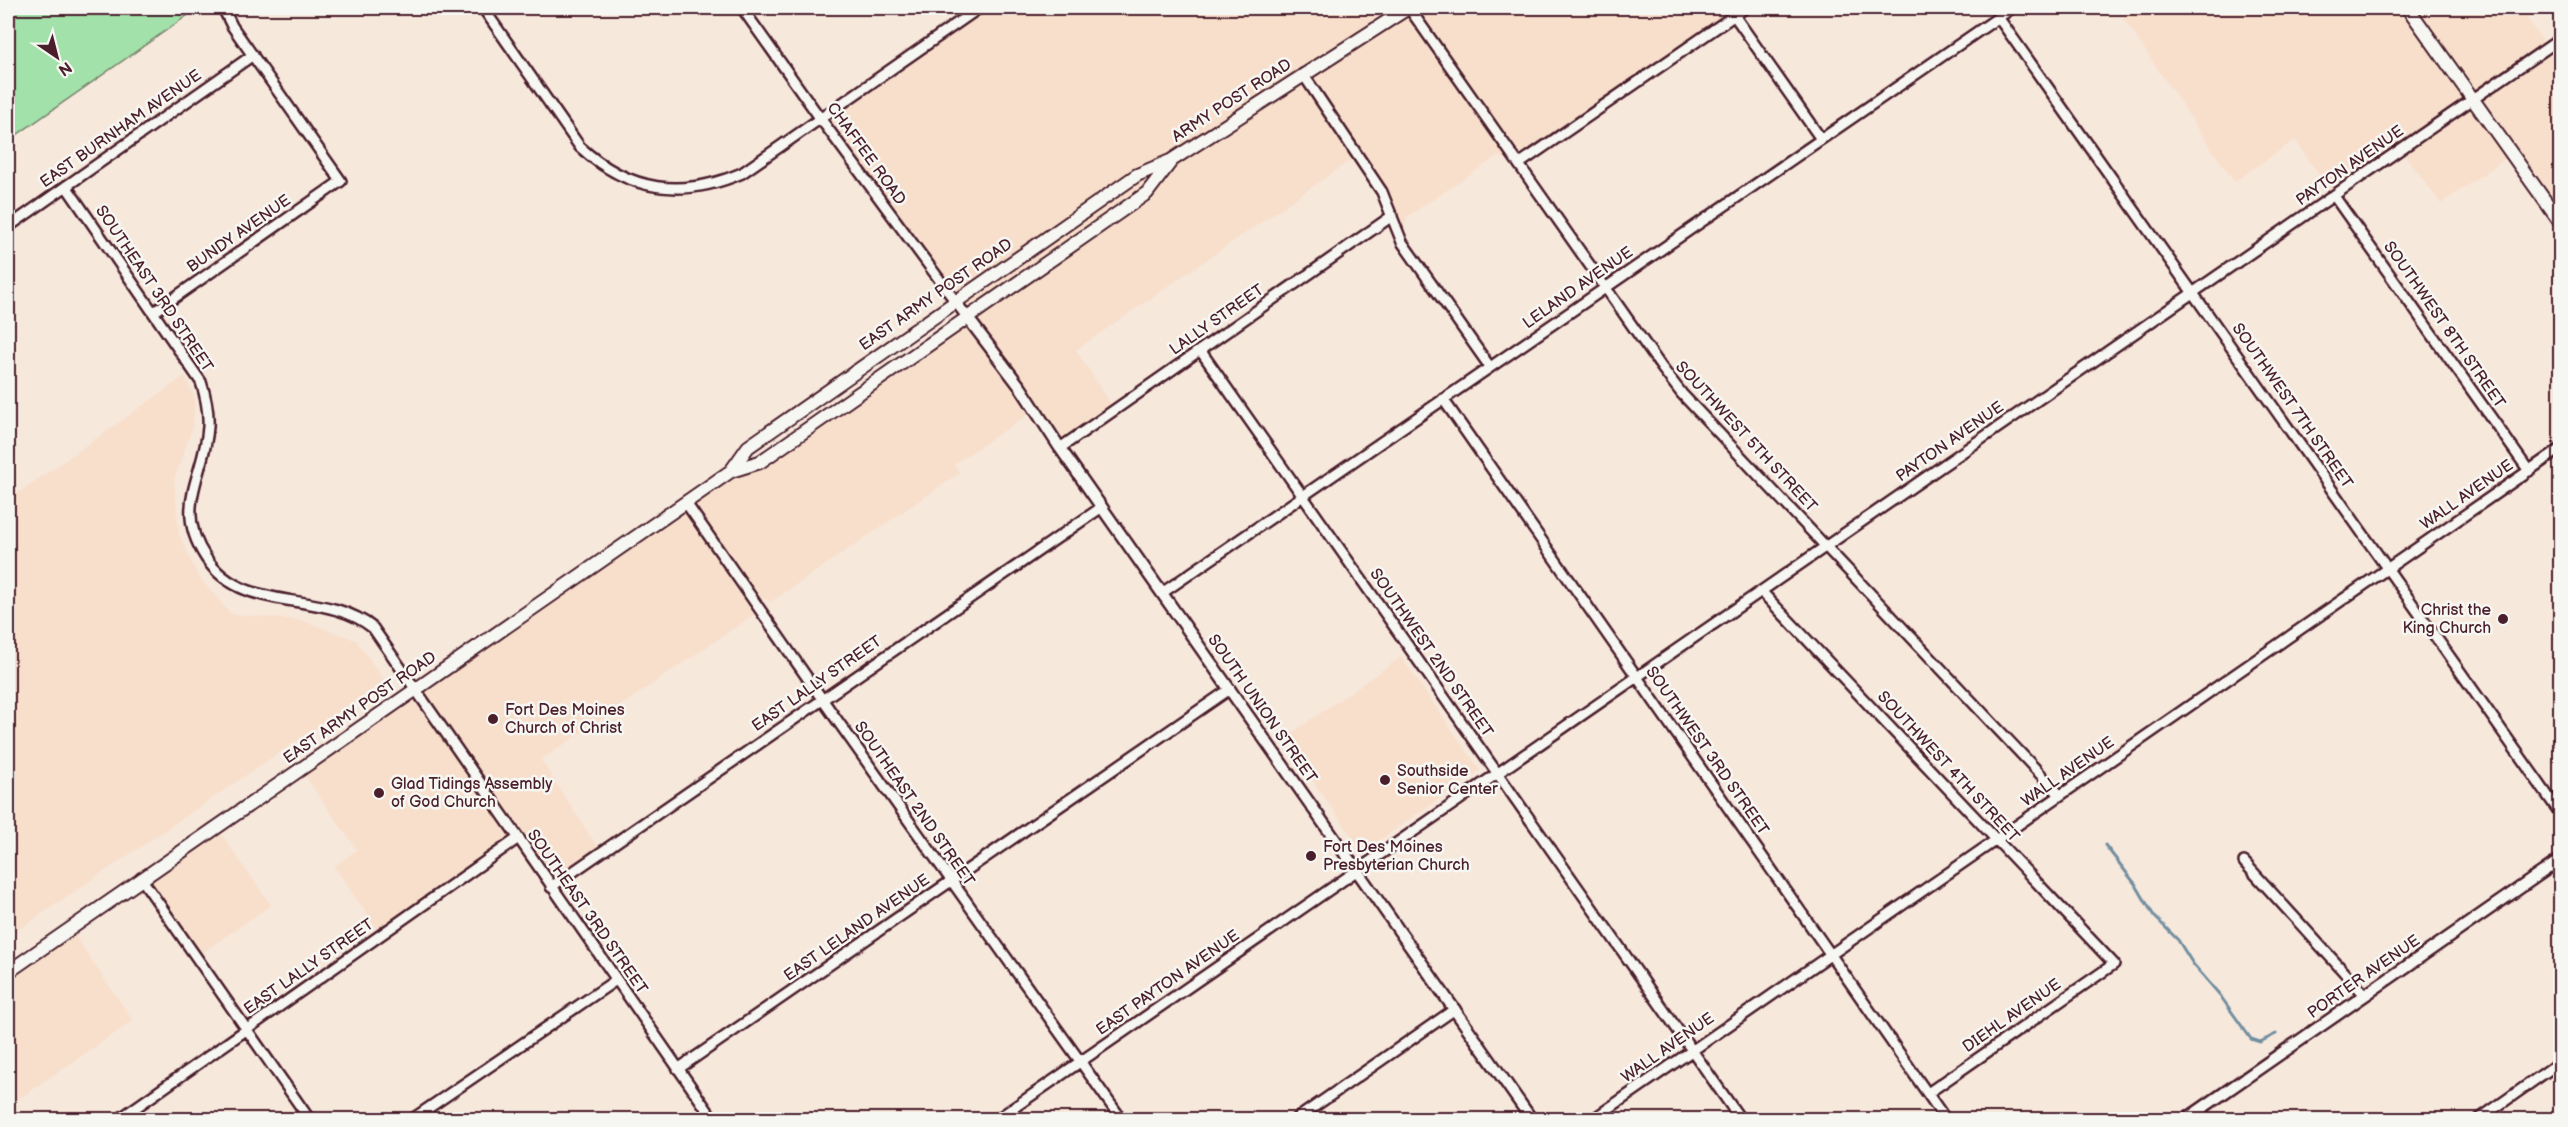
<svg xmlns="http://www.w3.org/2000/svg" width="2568" height="1127" font-family="'Balsamiq Sans',sans-serif">
<style>
.built{fill:#f7dfcc}
.green{fill:#a2e1a9;stroke:#76806a;stroke-width:1.5}
.lines{fill:none;stroke-linecap:round;stroke-linejoin:round}
.stream{stroke:#728fa0;stroke-width:3}
.minor-casing{stroke:#4a1f2b;stroke-width:14}
.tertiary-casing{stroke:#4a1f2b;stroke-width:15}
.secondary-casing{stroke:#4a1f2b;stroke-width:16}
.minor{stroke:#f6f6f2;stroke-width:9}
.tertiary{stroke:#f6f6f2;stroke-width:10}
.secondary{stroke:#f6f6f2;stroke-width:12}
.poi-dot{fill:#4a1f2b;stroke:#f6f6f2;stroke-width:2}
.labels{text-anchor:middle;dominant-baseline:central;stroke-width:5;stroke-linejoin:round;paint-order:stroke}
.street-label{font-size:16px;fill:#4a1f2b;stroke:#f6f6f2}
.poi-label{font-size:16px;fill:#4a1f2b;stroke:#f6f6f2;text-anchor:start}
</style>
<rect width="100%" height="100%" fill="#f7e8dc"/>
<filter id="ink" filterUnits="userSpaceOnUse"><feTurbulence type="fractalNoise" baseFrequency=".0167" numOctaves="2"/><feDisplacementMap in="SourceGraphic" scale="12" xChannelSelector="R" yChannelSelector="G"/><feConvolveMatrix kernelMatrix="1 2 1 2 8 2 1 2 1" color-interpolation-filters="sRGB"/></filter>
<g filter="url(#ink)">
<!-- built -->
<path class="built" d="M979,8H1729L1734,15L1519,164L1498,156L1407,217L1402,242L1382,192L1357,156L1076,350L1115,410L1060,448L1035,410L954,464L960,473L771,602L747,590L755,614L541,760L601,852L551,887L518,840L381,935L334,866L357,850L299,768L686,503L967,317L820,118Z
M2131,8H2520L2560,66V222L2512,154L2441,204L2401,150L2334,196L2295,140L2234,182L2121,15Z
M185,376L195,399L193,426L174,480L179,534L198,576L231,614L300,620L356,640L385,681L8,937V500Z
M1401,657L1480,770L1363,852L1283,739Z
M216,827L271,905L196,957L141,878Z
M70,928L133,1021L8,1106V975Z"/>
<!-- green -->
<path class="green" d="M8,8H198L8,141Z"/>
<g class="lines">
<!-- stream -->
<path class="stream" d="M8,556H10
M2105,845L2136,885L2154,916L2178,940L2193,964L2219,994L2251,1039L2260,1042L2276,1034"/>
<!-- minor casing -->
<g class="minor-casing">
<path id="minor" d="M483,8L580,147C629,192 682,199 742,173L979,8
M742,8L820,118L967,317
M1409,8L1662,368L1682,394L2060,795
M1729,8L1821,139
M1998,17L2560,813
M1303,74L1382,192L1402,242L1490,367
M1519,164L1745,8
M66,186L201,382C206,397 209,411 208,427C205,476 172,507 206,558C244,616 324,588 373,628L714,1120
M2334,196L2529,471
M8,227L253,55
M154,312L341,181L232,26L223,8
M1200,350L1741,1120
M1443,399L1946,1120
M1060,448L1392,216
M686,503L822,699L1122,1120
M1761,591L2114,964L1928,1093
M1162,593L2012,8
M2244,862L2365,995
M141,878L310,1120
M551,887L1102,507
M678,1069L1230,689
M118,1120L517,839
M411,1120L616,980
M996,1120L2560,39
M1295,1120L1455,1009
M1592,1120L2560,449
M2478,1120L2560,1062"/>
</g>
<!-- tertiary casing -->
<g class="tertiary-casing">
<path id="tertiary" d="M967,317L1021,388L1060,448L1532,1120
M2185,1120L2560,860"/>
</g>
<!-- secondary casing -->
<g class="secondary-casing">
<path id="secondary" d="M2408,8L2560,222
M731,471L748,447L1137,175L1170,161
M8,972L731,471L760,462L1147,193L1172,160L1408,8"/>
</g>
<!-- minor -->
<use href="#minor" class="minor"/>
<!-- tertiary -->
<use href="#tertiary" class="tertiary"/>
<!-- secondary -->
<use href="#secondary" class="secondary"/>
</g>
</g>
<!-- markers -->
<g class="poi-dot">
<circle cx="2503" cy="619" r="6"/>
<circle cx="493" cy="719" r="6"/>
<circle cx="1385" cy="780" r="6"/>
<circle cx="379" cy="793" r="6"/>
<circle cx="1311" cy="856" r="6"/>
</g>
<g class="labels">
<!-- street labels -->
<g class="street-label">
<text transform="translate(1232 101) rotate(-33)">ARMY POST ROAD</text>
<text transform="translate(121 129) rotate(-35)">EAST BURNHAM AVENUE</text>
<text transform="translate(866 154) rotate(54)">CHAFFEE ROAD</text>
<text transform="translate(2350 166) rotate(-35)">PAYTON AVENUE</text>
<text transform="translate(239 234) rotate(-35)">BUNDY AVENUE</text>
<text transform="translate(1578 288) rotate(-35)">LELAND AVENUE</text>
<text transform="translate(154 289) rotate(56)">SOUTHEAST 3RD STREET</text>
<text transform="translate(936 295) rotate(-35)">EAST ARMY POST ROAD</text>
<text transform="translate(1217 320) rotate(-35)">LALLY STREET</text>
<text transform="translate(2444 325) rotate(55)">SOUTHWEST 8TH STREET</text>
<text transform="translate(2292 406) rotate(55)">SOUTHWEST 7TH STREET</text>
<text transform="translate(1746 437) rotate(47)">SOUTHWEST 5TH STREET</text>
<text transform="translate(1950 442) rotate(-35)">PAYTON AVENUE</text>
<text transform="translate(2467 495) rotate(-35)">WALL AVENUE</text>
<text transform="translate(1431 653) rotate(55)">SOUTHWEST 2ND STREET</text>
<text transform="translate(817 684) rotate(-35)">EAST LALLY STREET</text>
<text transform="translate(360 708) rotate(-35)">EAST ARMY POST ROAD</text>
<text transform="translate(1262 709) rotate(55)">SOUTH UNION STREET</text>
<text transform="translate(1707 751) rotate(55)">SOUTHWEST 3RD STREET</text>
<text transform="translate(1948 767) rotate(47)">SOUTHWEST 4TH STREET</text>
<text transform="translate(2068 772) rotate(-35)">WALL AVENUE</text>
<text transform="translate(914 804) rotate(55)">SOUTHEAST 2ND STREET</text>
<text transform="translate(587 912) rotate(55)">SOUTHEAST 3RD STREET</text>
<text transform="translate(857 928) rotate(-35)">EAST LELAND AVENUE</text>
<text transform="translate(309 967) rotate(-35)">EAST LALLY STREET</text>
<text transform="translate(2364 977) rotate(-35)">PORTER AVENUE</text>
<text transform="translate(1168 983) rotate(-35)">EAST PAYTON AVENUE</text>
<text transform="translate(2012 1016) rotate(-35)">DIEHL AVENUE</text>
<text transform="translate(1668 1048) rotate(-35)">WALL AVENUE</text>
</g>
<!-- poi labels -->
<g class="poi-label">
<text x="2491" y="610" text-anchor="end">Christ the<tspan x="2491" dy="18">King Church</tspan></text>
<text x="505" y="710">Fort Des Moines<tspan x="505" dy="18">Church of Christ</tspan></text>
<text x="1397" y="771">Southside<tspan x="1397" dy="18">Senior Center</tspan></text>
<text x="391" y="784">Glad Tidings Assembly<tspan x="391" dy="18">of God Church</tspan></text>
<text x="1323" y="847">Fort Des Moines<tspan x="1323" dy="18">Presbyterian Church</tspan></text>
</g>
</g>
<!-- margin -->
<rect width="2568" height="1127" fill="none" stroke="#f6f6f2" stroke-width="30"/>
<rect x="15" y="15" width="2538" height="1097" fill="none" stroke="#4a1f2b" stroke-width="2" filter="url(#ink)"/>
<!-- north arrow -->
<g transform="translate(57 57) rotate(145)" stroke="#f6f6f2" stroke-width="4.5" paint-order="stroke">
<path d="M0-4.5L10 22L0 15L-10 22Z" fill="#4a1f2b"/>
<text y="-9" font-size="16" font-weight="bold" text-anchor="middle" fill="#4a1f2b">N</text>
</g>
</svg>
